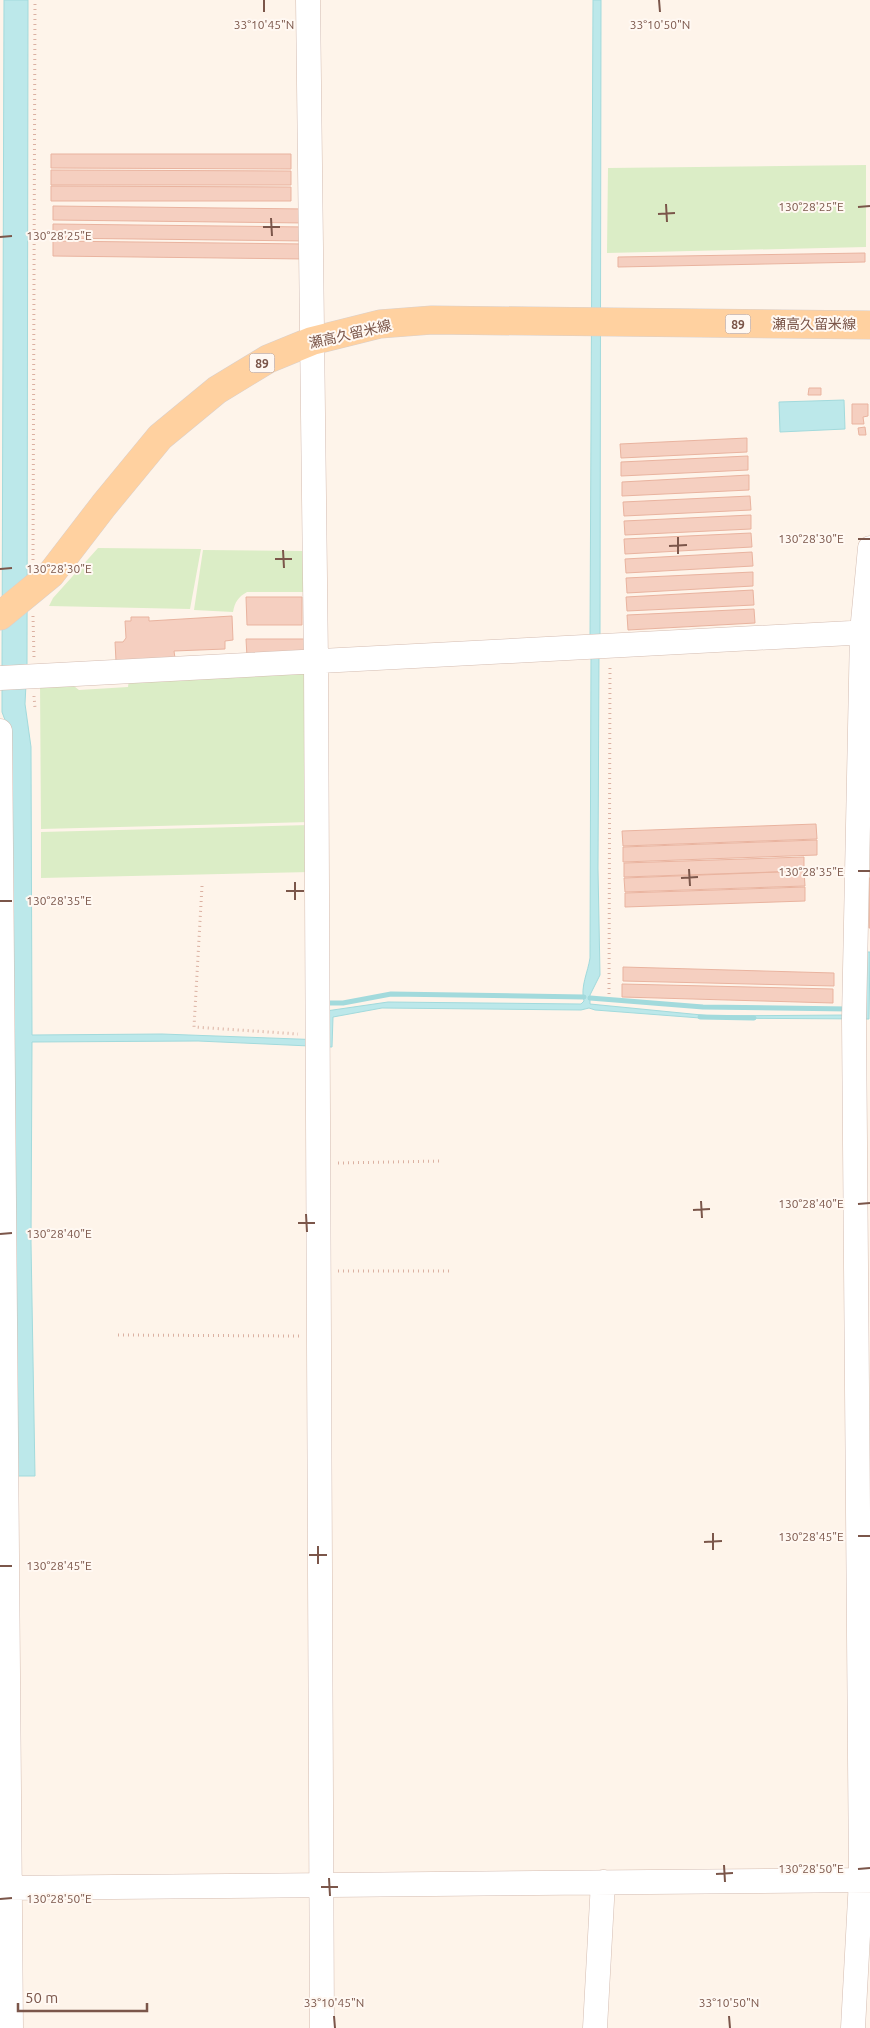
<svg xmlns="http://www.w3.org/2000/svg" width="870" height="2028" font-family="Ubuntu,'Noto Sans JP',sans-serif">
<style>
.green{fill:#dbedc6}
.water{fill:#bce8ea;stroke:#a2dadc}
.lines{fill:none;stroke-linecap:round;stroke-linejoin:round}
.stream{stroke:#a2dadc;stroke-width:5}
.building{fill:#f5cfc0;stroke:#e9b39f}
.minor-casing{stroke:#d4bcb1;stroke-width:25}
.major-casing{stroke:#dad0cc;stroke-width:29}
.path{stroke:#dbb1a2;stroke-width:3;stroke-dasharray:1 4;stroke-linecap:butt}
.minor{stroke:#fff;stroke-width:24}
.major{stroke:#ffd1a0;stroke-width:28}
.ticks{fill:none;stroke:#7b564a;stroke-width:2}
.labels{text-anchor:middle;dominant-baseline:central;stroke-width:4;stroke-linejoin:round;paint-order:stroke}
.shield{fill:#fff8f2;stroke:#a3877c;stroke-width:1}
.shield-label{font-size:12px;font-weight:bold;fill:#7b564a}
.street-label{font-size:14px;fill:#7b564a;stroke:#fff8f2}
.ticks-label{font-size:12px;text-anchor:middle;fill:#7b564a;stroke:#fff8f2;stroke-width:4;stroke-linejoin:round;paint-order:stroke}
</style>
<rect width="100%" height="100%" fill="#fef4ea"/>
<!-- green -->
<path class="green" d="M866,165V247L607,253L608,168Z
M98,548L201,549L190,609L49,606L53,598Z
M203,550L304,551L305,592H247C238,597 235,602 233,612L194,610Z
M309,670L310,822L41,829L40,682L70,683L79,690L128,687L129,679Z
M309,825L311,872L41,878V832Z"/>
<!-- water -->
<path class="water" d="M4,0H28L27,669L2,671Z
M593,0H601L600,640H590Z
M844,400L845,429L780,432L779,402Z
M591,654H599L598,869L600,975L590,995V1004L712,1016L847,1015L867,952H870L869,1019L700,1018L595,1010L589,1008L581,1010L382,1008L333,1017L332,1047L198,1041L32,1042L31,1242L35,1476H14L8,728L2,712V687L26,684L25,704L31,747L32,1035L162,1034L324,1040L326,1011L388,1002L581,1004L584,1001C580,987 588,972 590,958Z"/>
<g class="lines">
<!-- stream -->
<path class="stream" d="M327,998V1003H343L391,994L584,997
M590,998L703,1007L848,1009
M700,1017L754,1018"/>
</g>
<!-- building -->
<path class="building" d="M51,154H291V169L51,168Z
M51,170L291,171V185H51Z
M51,186L291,187V201H51Z
M53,206L306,209L305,223L53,220Z
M53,224L306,227V241L53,238Z
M53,241L305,244V259L53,256Z
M865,253V262L618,267V257Z
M809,388H821V395H808Z
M852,404H868V416L863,417L864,424H852Z
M865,427L866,435H859L858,428Z
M747,438V452L621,458L620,444Z
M748,456V470L621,476V462Z
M749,475V490L622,496V482Z
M750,496L751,510L624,516L623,502Z
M751,515V529L625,535L624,521Z
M751,533L752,547L625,554L624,539Z
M752,552L753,566L626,573L625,559Z
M753,572V586L627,593L626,578Z
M753,590L754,605L627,611L626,597Z
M246,597H302V625H247Z
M754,609L755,623L628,630L627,615Z
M232,616L233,640L225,641V649L174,651L175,658L116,661L115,642H123L126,638L125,621H131V617H149V621Z
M246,639H305V657H247Z
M816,824L817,839L623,846L622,831Z
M817,840V855L623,862V847Z
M804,857V871L624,877V863Z
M804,871L805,886L625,892L624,878Z
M869,878H870V928H869Z
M805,887V901L625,907V893Z
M623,967L834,973V986L623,981Z
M622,984L833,989V1003L622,997Z"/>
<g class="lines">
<!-- minor casing -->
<g class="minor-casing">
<path id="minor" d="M308,0L316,662L322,2028
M0,678L870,632
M0,731L11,2028
M0,1888L870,1880
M595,2028L603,1882
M853,2028L861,1880L854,1019L862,632L870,548"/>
</g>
<!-- major casing -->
<g class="major-casing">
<path id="major" d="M0,616L51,574L104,505L160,437L217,390L268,359L312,341L380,324L432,320L870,325"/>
</g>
<!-- path -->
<path class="path" d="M33,560L35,0
M33,616L34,657
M34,696L35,708
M202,886L194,1027L298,1034
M609,994L610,664
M338,1163L442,1161
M338,1271H450
M118,1335L300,1336"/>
<!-- minor -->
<use href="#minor" class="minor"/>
<!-- major -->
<use href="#major" class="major"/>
</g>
<!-- ticks -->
<path class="ticks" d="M264,0V12M659,0L660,12M666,204L667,222M858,207L870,206M658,214L675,213M271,218L272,236M263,227H280M0,237L12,236M678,537V554M858,539H870M669,546L687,545M283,550L284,568M275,559H292M0,569L12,568M689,869L690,886M858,871H870M681,878L698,877M295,882V900M286,891H304M0,901H12M701,1201L702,1218M858,1204L870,1203M693,1210L710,1209M306,1214L307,1232M298,1223H315M0,1234L12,1233M713,1533V1550M858,1536H870M704,1542L722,1541M318,1546V1564M309,1555H327M0,1566H12M724,1865L725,1882M858,1869L870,1868M716,1874L733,1873M329,1878L330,1896M321,1887H338M0,1899L12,1898M334,2016L335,2028M729,2016L730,2028"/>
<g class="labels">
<!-- shield labels -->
<g class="shield">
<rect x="725.5" y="314.5" width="25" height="19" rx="4"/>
<rect x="249.5" y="353.5" width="25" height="19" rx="4"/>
</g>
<g class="shield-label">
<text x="738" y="324">89</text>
<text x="262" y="363">89</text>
</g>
<!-- street labels -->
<g class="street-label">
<text x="814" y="324">瀬高久留米線</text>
<text transform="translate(350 334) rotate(-13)">瀬高久留米線</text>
</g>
</g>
<g class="ticks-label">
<text x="264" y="29">33°10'45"N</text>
<text x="660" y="29">33°10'50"N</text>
<text x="811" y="211">130°28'25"E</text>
<text x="59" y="240">130°28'25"E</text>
<text x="811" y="543">130°28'30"E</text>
<text x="59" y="573">130°28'30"E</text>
<text x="811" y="876">130°28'35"E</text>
<text x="59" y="905">130°28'35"E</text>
<text x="811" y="1208">130°28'40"E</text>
<text x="59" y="1238">130°28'40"E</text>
<text x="811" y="1541">130°28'45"E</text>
<text x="59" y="1570">130°28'45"E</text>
<text x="811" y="1873">130°28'50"E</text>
<text x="59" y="1903">130°28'50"E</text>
<text x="334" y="2007">33°10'45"N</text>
<text x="729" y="2007">33°10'50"N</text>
</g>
<!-- scale -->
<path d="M18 2003v8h129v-8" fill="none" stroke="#7b564a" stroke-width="2.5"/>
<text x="25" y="2003" font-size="15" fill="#7b564a" stroke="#fff8f2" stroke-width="4" paint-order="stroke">50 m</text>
</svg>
